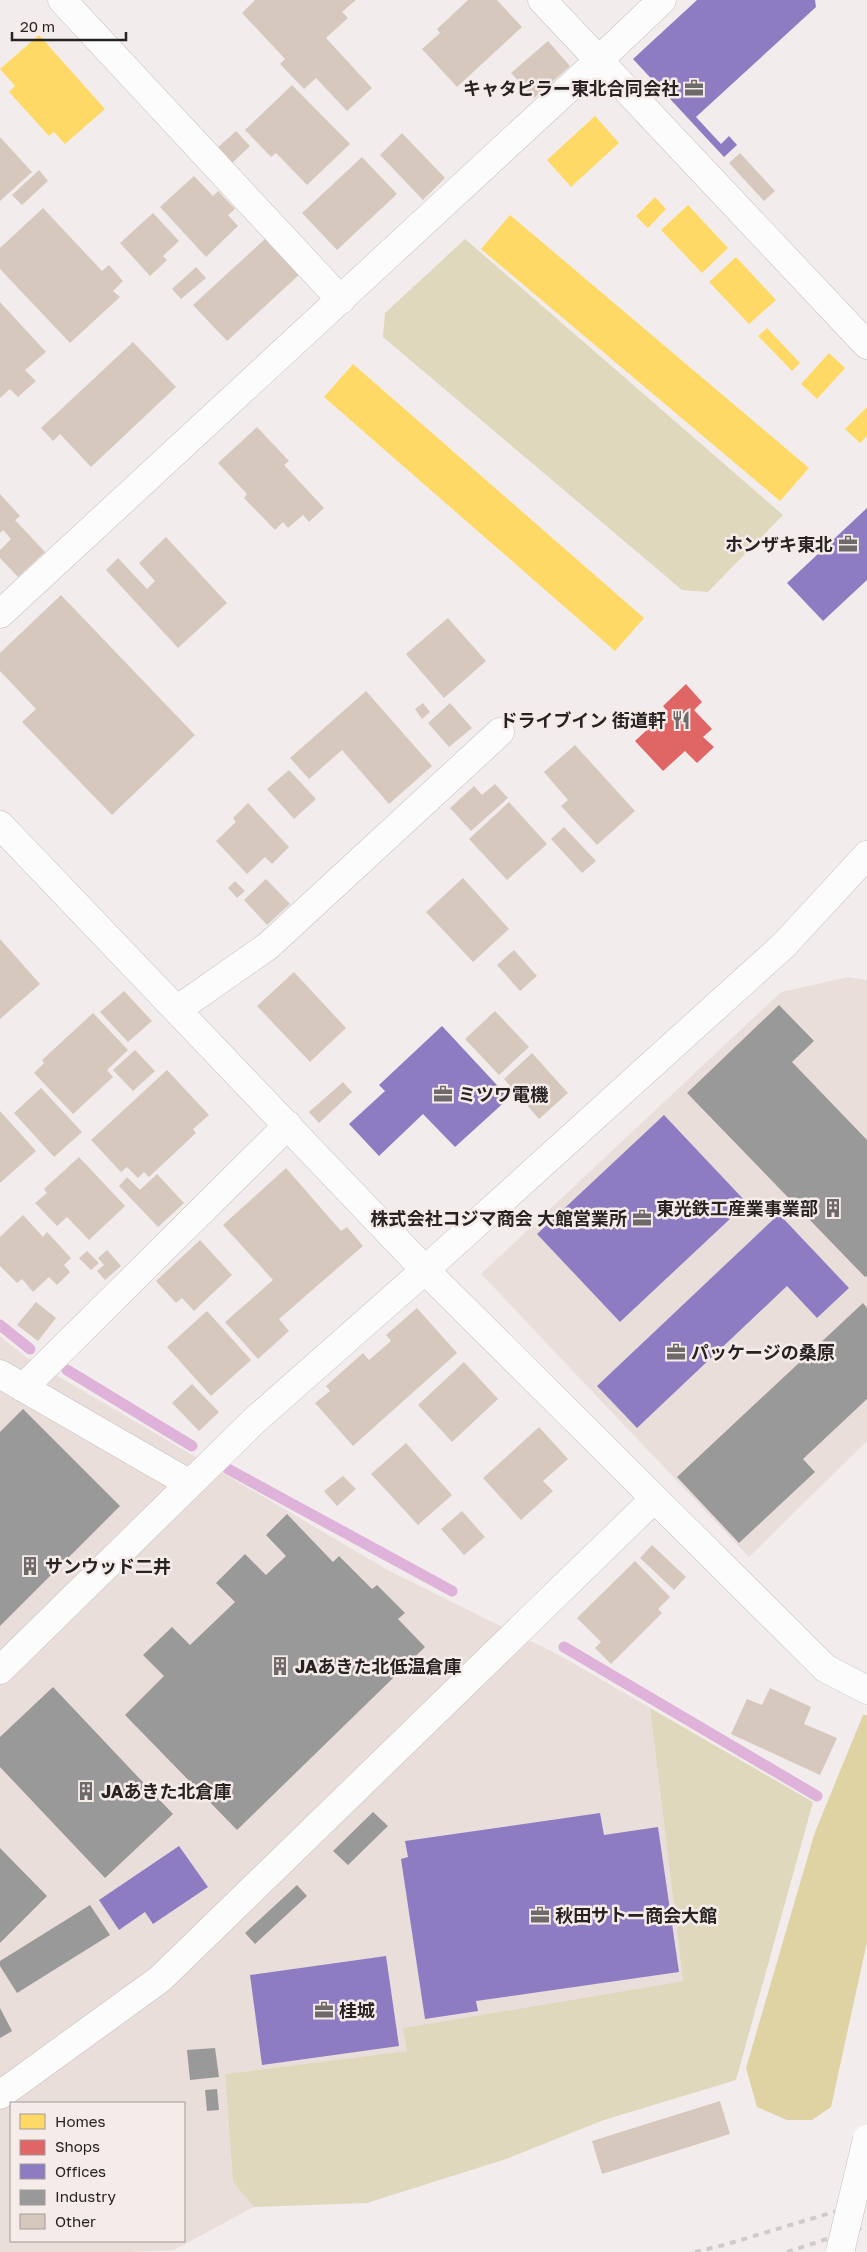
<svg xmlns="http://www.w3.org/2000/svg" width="867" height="2252" font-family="'Golos Text','Noto Sans JP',sans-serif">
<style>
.built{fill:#eadedb;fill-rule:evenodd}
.green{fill:#e0d8bd}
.forest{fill:#dfd3a4}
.homes{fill:#ffd966}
.shops{fill:#e06666}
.offices{fill:#8e7cc3}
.industry{fill:#999}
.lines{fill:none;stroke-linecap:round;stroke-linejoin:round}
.stream{stroke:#dfb2da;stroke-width:11}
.building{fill:#d6c8bc}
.minor-casing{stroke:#c4c0bf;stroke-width:29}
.minor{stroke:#fdfcfc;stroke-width:28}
.rail{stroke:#cdcbcb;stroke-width:4;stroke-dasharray:6 6;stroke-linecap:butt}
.trunk-bridge-casing{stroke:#c4c0bf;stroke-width:29;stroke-linecap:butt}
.trunk-bridge{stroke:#fdfcfc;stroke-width:28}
.labels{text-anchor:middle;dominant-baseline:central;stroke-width:5;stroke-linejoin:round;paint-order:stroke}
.poi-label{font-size:18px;font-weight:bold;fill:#262322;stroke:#f5ebe9;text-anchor:start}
</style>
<rect width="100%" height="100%" fill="#f2edec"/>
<!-- built -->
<path class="built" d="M848,977L867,980V1441L749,1557L481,1274L781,992Z
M0,1336L27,1358L388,1570L559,1655L650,1708L683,1981L404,2028L408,2051L225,2074L233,2181L254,2207L174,2250L132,2252H0ZM11,2103H184V2241H11Z"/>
<!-- green -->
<path class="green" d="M465,239L783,515L708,592L682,590L383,337L385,313Z
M650,1708L813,1802L736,2080L604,2120L506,2159L367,2203L254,2207L233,2182L225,2074L407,2051L403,2028L683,1981Z"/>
<!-- forest -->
<path class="forest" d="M863,1715H867V1942L831,2107L812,2120H787L757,2107L746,2068L815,1832Z"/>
<!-- homes -->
<path class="homes" d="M39,35L105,109L65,144L54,132L49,136L9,92L15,86L0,69Z
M595,116L619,143L571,187L547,160Z
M655,197L666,209L648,228L636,216Z
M688,205L728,248L702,273L661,230Z
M510,215L809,468L780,501L481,249Z
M736,257L776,300L749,324L709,282Z
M767,328L800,363L792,371L758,336Z
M829,353L845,368L817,399L801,384Z
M353,364L644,618L615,651L324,397Z
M867,407V436L860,443L845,429Z"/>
<!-- shops -->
<path class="shops" d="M686,684L702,702L694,710L712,729L703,737L714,747L697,763L685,751L663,771L635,741L667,711L663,706Z"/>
<!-- offices -->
<path class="offices" d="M697,0H815L816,7L696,117L721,144L729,136L737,145L724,157L633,59Z
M867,508V580L823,621L787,583Z
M442,1026L509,1098L455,1147L423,1114L379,1156L349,1124L385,1091L379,1085Z
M664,1115L747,1203L620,1322L537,1234Z
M779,1214L849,1288L817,1318L787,1286L637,1428L597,1386Z
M600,1813L604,1835L658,1827L679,1972L476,2001L478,2011L425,2019L401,1859L408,1857L405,1841Z
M179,1846L208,1887L153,1924L145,1912L119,1930L99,1900Z
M386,1956L399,2046L262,2065L250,1975Z"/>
<!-- industry -->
<path class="industry" d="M779,1005L814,1041L792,1062L867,1140V1276L865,1277L687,1093Z
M863,1303L867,1308V1399L803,1459L815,1472L739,1543L677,1477Z
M23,1409L120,1506L0,1626V1432Z
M287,1514L333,1562L339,1556L372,1589L377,1585L405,1613L398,1619L425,1647L237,1830L125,1715L164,1676L143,1655L172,1627L190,1645L235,1602L216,1583L245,1554L266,1575L286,1556L266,1535Z
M53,1687L173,1814L105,1878L0,1767V1737Z
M373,1812L388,1826L348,1865L333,1851Z
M0,1848L47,1896L0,1943Z
M297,1885L307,1896L255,1944L245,1933Z
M90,1905L110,1935L17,1993L0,1966V1961Z
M0,2008L12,2031L0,2038Z
M215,2048L219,2077L190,2080L187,2050Z
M217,2089L219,2110L207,2111L205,2090Z"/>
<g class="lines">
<!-- stream -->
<path class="stream" d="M0,1325L30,1349
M67,1370L192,1446
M228,1469L452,1591
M564,1647L817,1796"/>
</g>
<!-- building -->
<path class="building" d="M255,0H356L342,12L348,18L326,38L372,88L347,111L316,78L304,89L280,64L285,59L242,13Z
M468,0H497L522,27L457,87L422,49L440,33L437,29Z
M548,41L570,66L534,98L511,73Z
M292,85L350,144L307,185L276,153L271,157L245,130Z
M236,131L250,146L230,165L216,149Z
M402,133L445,178L423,200L380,155Z
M0,137L32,172L0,201Z
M740,153L775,191L764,201L729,163Z
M362,157L397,194L337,250L302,213Z
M39,170L48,181L22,205L12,195Z
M194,176L213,196L218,191L235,209L228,215L238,226L206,257L160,207Z
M43,208L102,271L109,265L123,281L113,291L120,297L70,343L0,269V248Z
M153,213L179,241L163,256L167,260L150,276L120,243Z
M266,238L300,274L227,341L193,305Z
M196,267L206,278L181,299L172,289Z
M0,302L46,352L25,370L36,381L18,397L10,389L0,398Z
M133,342L176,387L91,467L60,434L53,441L41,428Z
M257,427L289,461L284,465L324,508L309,522L303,515L288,528L283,522L275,530L244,498L247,494L218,463Z
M0,494L20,516L15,520L45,552L18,577L0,558V550L11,539L3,530L0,533Z
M166,537L227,603L178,648L106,570L118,558L147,589L155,581L139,563Z
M61,595L195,735L112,815L22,722L36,709L0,671V653Z
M448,618L486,661L444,698L406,654Z
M366,691L432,766L389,804L342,750L309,779L290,758Z
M423,703L430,712L422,719L415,709Z
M450,703L472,728L449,747L428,723Z
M575,745L635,811L597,845L561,806L568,800L544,772Z
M289,770L316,799L294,819L267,789Z
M495,784L508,798L471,831L450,808L474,786L482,795Z
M509,802L547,844L507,880L469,839Z
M248,803L289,847L272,864L265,857L247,874L216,841L236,822L233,818Z
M564,827L596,861L582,873L551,839Z
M463,878L509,929L473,962L426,912Z
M266,879L290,904L267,925L244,900Z
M235,881L245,891L237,898L228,888Z
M0,939L40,984L0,1019Z
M514,950L537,976L520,991L497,965Z
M294,972L346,1028L310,1062L257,1006Z
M124,991L152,1021L128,1042L100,1012Z
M495,1011L529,1047L499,1075L465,1039Z
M93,1013L128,1050L107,1070L113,1077L73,1114L34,1073L44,1063L42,1060Z
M135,1050L155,1071L133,1091L113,1070Z
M532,1053L568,1093L539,1119L504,1079Z
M167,1070L209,1115L193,1129L196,1133L149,1177L144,1172L138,1178L127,1167L121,1172L91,1140Z
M343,1082L352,1092L319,1123L309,1112Z
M41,1088L82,1132L54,1157L14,1113Z
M0,1111L36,1151L0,1183Z
M79,1157L125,1206L89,1240L67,1217L57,1226L35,1203L47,1193L44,1189Z
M286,1168L341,1231L347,1227L363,1246L279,1319L289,1331L258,1359L225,1322L273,1280L223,1225Z
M157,1174L184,1203L158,1227L119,1186L127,1177L140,1190Z
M23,1215L43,1237L47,1232L71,1258L64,1265L70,1272L57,1285L49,1277L33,1292L22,1279L17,1283L0,1266V1237Z
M200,1240L232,1275L194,1311L182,1298L176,1303L156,1281Z
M107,1250L121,1266L105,1280L97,1271L104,1265L98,1258Z
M87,1251L99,1263L91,1270L79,1258Z
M36,1302L56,1318L38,1341L17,1325Z
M417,1308L457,1353L353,1446L315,1403L330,1391L326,1386L363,1353L369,1360L391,1341L386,1335Z
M207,1311L251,1360L211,1396L167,1347Z
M464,1362L498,1399L452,1442L418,1405Z
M192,1384L219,1412L199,1431L172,1403Z
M539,1427L568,1459L543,1481L553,1491L521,1520L483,1478Z
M406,1443L452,1495L418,1525L371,1474Z
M343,1476L356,1489L337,1506L324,1491Z
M462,1511L485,1537L464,1555L441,1529Z
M652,1545L686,1577L674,1590L640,1558Z
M635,1561L670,1597L658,1609L662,1613L611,1664L595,1648L601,1642L577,1618Z
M770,1688L811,1707L804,1724L837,1738L820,1775L731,1734L747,1699L762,1705Z
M720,2101L730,2134L602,2174L592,2141Z"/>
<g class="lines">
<!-- minor casing -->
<g class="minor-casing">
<path id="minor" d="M62,0L341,300
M542,0L867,345
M0,614L598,61L662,0
M0,825L425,1270L825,1668L867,1690
M178,1009L268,946L500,732
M0,1374L190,1484
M23,1388L288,1125
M0,1670L255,1420L425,1270L785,944L867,855
M0,2095L160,1979L654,1499"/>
</g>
<!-- minor -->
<use href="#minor" class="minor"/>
<!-- rail -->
<path class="rail" d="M695,2252L724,2245L867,2202
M787,2252L867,2226"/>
<!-- trunk-bridge casing -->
<g class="trunk-bridge-casing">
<path id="trunk-bridge" d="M840,2252L867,2139"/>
</g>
<!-- trunk-bridge -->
<use href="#trunk-bridge" class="trunk-bridge"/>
</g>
<!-- icons -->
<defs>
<g id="office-bare" transform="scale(1.5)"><path d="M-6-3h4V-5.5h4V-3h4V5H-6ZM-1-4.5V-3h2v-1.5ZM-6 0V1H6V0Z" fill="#6d6a69" stroke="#f5ebe9" stroke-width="2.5" paint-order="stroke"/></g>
<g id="restaurant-bare" transform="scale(1.5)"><path d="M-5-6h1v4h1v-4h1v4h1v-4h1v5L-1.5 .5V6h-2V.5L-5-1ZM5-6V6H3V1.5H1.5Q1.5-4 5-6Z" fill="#6d6a69" stroke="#f5ebe9" stroke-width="2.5" paint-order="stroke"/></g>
<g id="building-bare" transform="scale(1.5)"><path d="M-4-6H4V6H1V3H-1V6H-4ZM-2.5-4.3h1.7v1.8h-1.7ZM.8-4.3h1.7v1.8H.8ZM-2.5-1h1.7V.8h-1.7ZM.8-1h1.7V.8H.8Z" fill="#6d6a69" stroke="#f5ebe9" stroke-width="2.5" paint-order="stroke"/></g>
</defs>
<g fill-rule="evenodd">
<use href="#office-bare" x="694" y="88"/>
<use href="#office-bare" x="848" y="544"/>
<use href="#restaurant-bare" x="681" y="720"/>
<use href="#office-bare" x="443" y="1094"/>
<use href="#building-bare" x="833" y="1208"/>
<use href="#office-bare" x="642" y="1218"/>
<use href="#office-bare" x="676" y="1352"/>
<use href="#building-bare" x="30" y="1566"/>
<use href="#building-bare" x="280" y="1666"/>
<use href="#building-bare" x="86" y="1791"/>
<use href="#office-bare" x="540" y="1915"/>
<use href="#office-bare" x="324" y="2010"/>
</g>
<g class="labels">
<!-- poi labels -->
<g class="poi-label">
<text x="679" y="88" text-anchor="end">キャタピラー東北合同会社</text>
<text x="833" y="544" text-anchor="end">ホンザキ東北</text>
<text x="666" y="720" text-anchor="end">ドライブイン 街道軒</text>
<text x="458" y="1094">ミツワ電機</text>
<text x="818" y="1208" text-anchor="end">東光鉄工産業事業部</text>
<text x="627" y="1218" text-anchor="end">株式会社コジマ商会 大館営業所</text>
<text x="691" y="1352">パッケージの桑原</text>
<text x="45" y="1566">サンウッド二井</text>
<text x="295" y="1666">JAあきた北低温倉庫</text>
<text x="101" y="1791">JAあきた北倉庫</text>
<text x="555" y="1915">秋田サトー商会大館</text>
<text x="339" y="2010">桂城</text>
</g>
</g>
<!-- legend -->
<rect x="10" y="2102" width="175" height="140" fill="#f5ebe9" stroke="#a29b99"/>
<rect x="20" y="2114" width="25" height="15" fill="#ffd966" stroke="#a29b99"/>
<text x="55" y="2127" font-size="15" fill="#262322">Homes</text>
<rect x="20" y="2140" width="25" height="15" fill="#e06666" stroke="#a29b99"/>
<text x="55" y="2152" font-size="15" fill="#262322">Shops</text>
<rect x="20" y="2164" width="25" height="15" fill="#8e7cc3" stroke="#a29b99"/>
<text x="55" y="2177" font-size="15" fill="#262322">Offices</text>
<rect x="20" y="2190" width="25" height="15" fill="#999999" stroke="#a29b99"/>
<text x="55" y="2202" font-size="15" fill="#262322">Industry</text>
<rect x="20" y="2214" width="25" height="15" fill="#d6c8bc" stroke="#a29b99"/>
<text x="55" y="2227" font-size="15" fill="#262322">Other</text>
<!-- scale -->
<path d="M12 32v8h114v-8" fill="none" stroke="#262322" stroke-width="2.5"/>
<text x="20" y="32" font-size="15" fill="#262322" stroke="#f5ebe9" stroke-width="4" paint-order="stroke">20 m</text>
</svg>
